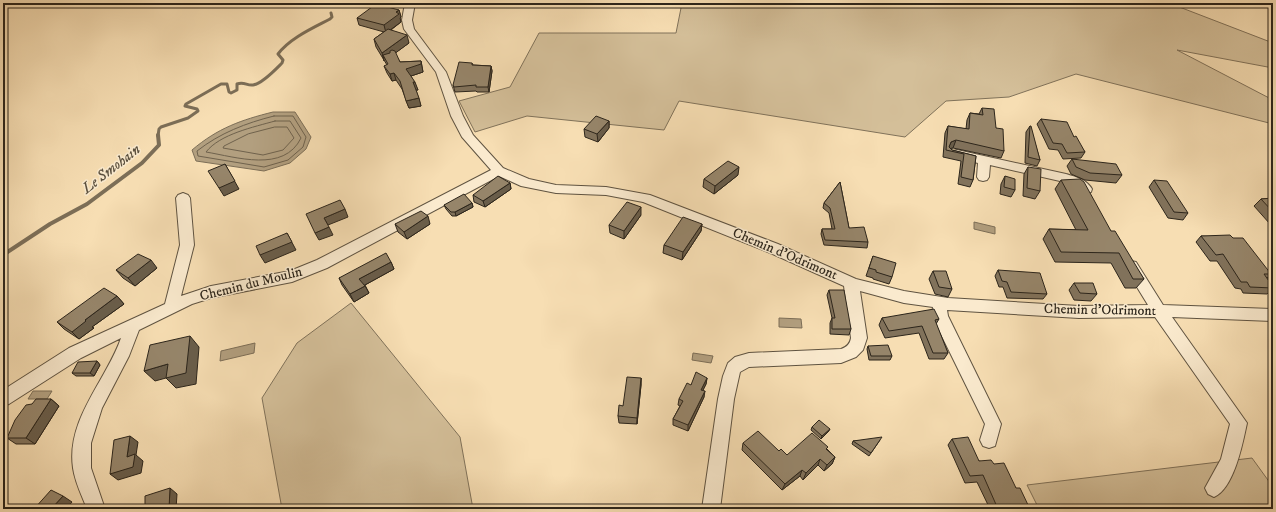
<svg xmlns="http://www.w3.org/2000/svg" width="1276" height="512" font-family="'IM FELL DW Pica',serif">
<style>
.green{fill:#d4bf99;stroke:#80725a}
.water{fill:#b29f7f;stroke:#7c6e57}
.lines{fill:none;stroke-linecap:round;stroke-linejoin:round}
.shore{stroke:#6f624d;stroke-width:1}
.stream-far1{stroke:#7c6e57;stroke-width:3}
.stream{stroke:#7c6e57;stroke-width:4}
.minor-casing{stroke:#5f5341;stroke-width:2}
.major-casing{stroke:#2c251b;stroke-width:1}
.minor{fill:#faeace;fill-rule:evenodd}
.major{fill:#f7deb3;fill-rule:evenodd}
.wall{fill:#81725b;stroke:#2c251b}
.shaded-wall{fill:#695d4a;stroke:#2c251b}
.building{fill:#96856a;stroke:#2c251b}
.labels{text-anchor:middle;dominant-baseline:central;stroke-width:3;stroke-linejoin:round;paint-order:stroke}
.street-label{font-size:14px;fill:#2c251b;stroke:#faeace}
.water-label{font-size:15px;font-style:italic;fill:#5b503e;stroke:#faeace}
</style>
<rect width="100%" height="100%" fill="#f7deb3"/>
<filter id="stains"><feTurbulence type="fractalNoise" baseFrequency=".005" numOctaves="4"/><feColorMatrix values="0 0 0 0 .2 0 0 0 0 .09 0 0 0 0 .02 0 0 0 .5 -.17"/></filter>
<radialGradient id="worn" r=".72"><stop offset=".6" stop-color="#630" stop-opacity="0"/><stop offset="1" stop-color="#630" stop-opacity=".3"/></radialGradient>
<!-- green -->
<path class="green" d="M682,3H1169L1273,43V68L1177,50L1273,100V124L1076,74L1009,97L946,101L905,137L679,101L664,130L527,116L475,132L459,101L510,87L539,33H676Z
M351,303L460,437L473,509H282L262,398L297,343Z
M1252,458L1273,487V509H1039L1027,485Z"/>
<!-- water -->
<path class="water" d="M273,112H295L311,137L306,149L290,163L264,171L196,161L192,150C218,128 241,120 273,112Z
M974,222L995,227V234L974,229Z
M779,318L801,319L802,328L779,327Z
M255,343L254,353L220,361L221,351Z
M693,353L713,356L711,363L692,360Z
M33,391H52L47,399H28Z"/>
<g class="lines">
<!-- shore -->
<path class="shore" d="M274,116H293L306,137L303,147L288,160L264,167L198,156L197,151C220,133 246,123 274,116Z
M275,121H290L301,138C284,173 236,157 206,152C220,134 254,127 275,121Z
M275,127H287L294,138L283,150L263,155L223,148L224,146L248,134Z"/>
<!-- stream-far1 -->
<path class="stream-far1" d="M158,136L159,129L161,127L188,118L198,111L197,109L185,106L186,104L221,84H227L229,92L231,93L237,90V84C244,81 247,86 253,85C262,84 276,69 282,63L283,60L278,54C290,38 313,28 330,19L332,17L331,13"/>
<!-- stream -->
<path class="stream" d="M3,255L50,224L87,204L142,163L159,145L158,135"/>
<!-- minor casing -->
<g class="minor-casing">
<path id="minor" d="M405,3H415L412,20L414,29L446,72L463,116L473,135L503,168L529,179L556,185L606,187L650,195L778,244L856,279L904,291L948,298L1079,306L1148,305L1124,266L1126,262L1131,261L1136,262L1163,305L1273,309V321L1172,317L1247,423C1243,442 1234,489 1214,497L1208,494L1205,488L1221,459L1230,424L1155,317L1079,318L947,310L948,316L1001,424L995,446L989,448L983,446L980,440L985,424L932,316L933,307L904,303L860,291L867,338L863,350L856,357L841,363L749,367L740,372L734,399L720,509H702L718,399L723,376L728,363L735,357L749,353L841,349C847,347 850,344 851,338L844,286L768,252L643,202L606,195L556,193L521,186L499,176L327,268L292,282L211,298L192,304L139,330L129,356L102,408L91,443V468L105,509H87C82,496 75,482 73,468C66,419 106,381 121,338L81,358L9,404L3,406V390L69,348L165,304L180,245L176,198L178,195L183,193L188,195L190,198L194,245L181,296L211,286L290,271L317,260L491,170L462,137L451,116L436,72L404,29L402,20Z
M626,3H641L636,6L628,5Z
M957,150L1066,174C1076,177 1087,180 1092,189L1091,192L1086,193L1070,184L1060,181L990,165L989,177L987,180L983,181L979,180L977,177L978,163L953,157L951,154L953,151Z"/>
</g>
<!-- major casing -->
<g class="major-casing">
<path id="major" d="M284,3H361L359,5L355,7H290L286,5Z"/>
</g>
<!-- minor -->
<use href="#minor" class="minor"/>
<!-- major -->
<use href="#major" class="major"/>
</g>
<!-- wall -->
<path class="wall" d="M63,3H88L81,7Z
M399,10L401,17L400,18L401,22L391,30L409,43L395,53L400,62L421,61L423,72L411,76L418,90H416L421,106L409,108L402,89L396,80L392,81L387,73L384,66L387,65L376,47L374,39L384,32L359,25L357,18Z
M472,63L473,65L491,66L492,71L489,92H477L476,91L455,92L453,85Z
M982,108L996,128L1004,151L1001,158L953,148H950L952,150L976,156L973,180L970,187L958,184L961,161L943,157L945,133L948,126L966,129L967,120L970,113L979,114Z
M1041,119L1074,137L1085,152L1081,158L1063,159L1058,150L1049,149L1037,124Z
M609,121V128L598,142L585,137L584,129Z
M1030,126L1040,160L1037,166L1025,163L1026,132Z
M1072,159L1122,175L1116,183L1085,180L1071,174L1067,166Z
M1028,167L1040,191L1035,199L1023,196L1024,174Z
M738,175L714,194L703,187L704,179Z
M1005,176L1015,190L1011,197L1000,194L1001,184Z
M1061,180L1111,231L1144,279L1136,288H1125L1111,263L1055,262L1043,239L1049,229L1076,230L1055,189Z
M1154,180L1188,213L1183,220L1168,218L1149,187Z
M840,182L849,228L868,242L867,248L824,245L821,234L822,229H832L829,213L823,208L824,203Z
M510,183L511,189L485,207L474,202L473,195Z
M1273,198V224H1270L1254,206L1261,199Z
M472,203L473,207L456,216H452L446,209L444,205Z
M641,215L624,239L610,233L609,225Z
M395,224H430L407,239L398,232Z
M702,224L701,231L682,260L663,253L664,245Z
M1201,236L1233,238L1271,274L1267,278L1273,287V289L1267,294L1243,293L1241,289L1235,288L1217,261H1210L1196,242Z
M873,256L892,277L889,284L873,279V278L866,276Z
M391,262L394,269L365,285L369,293L354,302L342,285L339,278Z
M157,268L135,286L123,278L116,270Z
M998,270L1047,294L1043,299L1007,298L1003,287H999L995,276Z
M933,271L952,289L948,297L935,294L929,279Z
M1074,283L1097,294L1091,301L1074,300L1069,290Z
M829,290L851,329L849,335L830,334V323L832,318L827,295Z
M117,296L124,304L92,327L94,328L79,339L64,329L57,322Z
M882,318L939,319L936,324L948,353L944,359H929L919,333L885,338L879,325Z
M868,346L892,356L890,360H869L867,349Z
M97,361L100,365L94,376H76L72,373Z
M641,378V385L637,424L619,423L618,416L623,406Z
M707,378L706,384L703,390L704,397L688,431L673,425V419L680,406L678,405L679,399L691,385Z
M51,399L59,406L35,444H16L7,438L32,404Z
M812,427L830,429L828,432L821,439L811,430Z
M952,439L979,461L994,464L1016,488L1029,507L1027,509H990L977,482L965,483L948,445Z
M880,440L869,456L852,444L853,441Z
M743,443L779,451L787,455L827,449L835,457L832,464L824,471L818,465L803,480L800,476L782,490L742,450Z"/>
<!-- shaded-wall -->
<path class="shaded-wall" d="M78,3H88L81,7Z
M658,3H662L658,6Z
M399,10L401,17L400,18L401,22L386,33L384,25Z
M407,35L409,43L386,60L383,55L384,61L382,53Z
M421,61L423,72L408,77L406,69Z
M491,66L492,71L489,92L488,87Z
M394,73L396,80L392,81L390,74Z
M413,82H415L418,90H415Z
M419,98L421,106L409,108L406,101Z
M609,121V128L598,142L597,134Z
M956,140L953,148L948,149L951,142Z
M225,164L239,189L224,196L219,188Z
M739,167L738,175L714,194L715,186Z
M510,183L511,189L485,207L483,201Z
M472,203L473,207L456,216L455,212Z
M641,207V215L624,239V231Z
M345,209L348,217L328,225L324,218Z
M428,216L430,224L407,239L404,232Z
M702,224L701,231L682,260L683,252Z
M329,227L333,235L319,240L315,233Z
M287,233L296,250L265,263L260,255Z
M151,260L157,268L135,286L128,278Z
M391,262L394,269L363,286L359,279Z
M365,286L369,293L354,302L350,294Z
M117,296L124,304L92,327L94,328L79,339L72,332L85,320Z
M190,336L199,347L196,384L176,388L166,378L155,381L144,371L168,364Z
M97,361L100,365L94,376L90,373Z
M641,378V385L637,424V418Z
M707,378L706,384L700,396L701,390Z
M705,391L704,397L688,431V425Z
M51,399L59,406L35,444L26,438Z
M830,429L828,432L821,439L822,436Z
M130,436L138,442L136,455L143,461L141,473L118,480L110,474L127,457Z
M835,457L832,464L824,471L827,465Z
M820,459L818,465L803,480L806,473Z
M802,470L800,476L782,490L785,484Z
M170,488L177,494L176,509H169Z
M63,496L72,502L66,509H51Z"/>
<!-- building -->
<path class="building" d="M376,4L399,10L396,12L399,14L384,25L357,18Z
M388,29L407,35L382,53L374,39Z
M392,50L395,51L400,62L421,61V64L406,69L415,82H413L419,98L406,101L400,81L394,73L390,74L384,66L388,64L383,55L390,53V51Z
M459,62L472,63V65L491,66L488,87H476V85L454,87L453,85Z
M982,108L994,109L996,128L1003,129L1004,151L956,140L951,142L949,147L952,150L976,156L973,180L961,177L964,154L946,150L948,126L969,129L970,113L983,115Z
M596,116L609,121L597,134L584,129Z
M1041,119L1067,122L1074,137L1076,136L1085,152L1067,153L1062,144L1053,143Z
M1030,126H1031L1040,160L1028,157Z
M1072,159L1116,164L1122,175L1090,173L1076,167Z
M728,161L739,167L715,186L704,179Z
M225,164L235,181L219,188L208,171Z
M1028,167L1041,169L1040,191L1027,188Z
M498,176L510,183L483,201L473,195Z
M1005,176L1015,179V190L1004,187Z
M1080,179L1084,182L1111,231H1115L1144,279H1133L1119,253L1061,252L1049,229L1088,230L1061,180Z
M1154,180L1167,181L1188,213L1174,212Z
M840,182L849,228L864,227L868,242L825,240L822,229H835L830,208L824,203Z
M464,194L472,203L455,212H451L444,205Z
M1273,198V212L1261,199Z
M340,200L345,209L324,218L329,227L315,233L306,214Z
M627,202L641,207L624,231L609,225Z
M421,211L428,216L404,232L395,224Z
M683,217L702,224L683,252L664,245Z
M287,233L292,242L260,255L256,246Z
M1230,235L1233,238H1243L1271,274H1264L1273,287V288L1250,287L1247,282H1241L1223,254L1216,255L1201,236Z
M386,253L391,262L359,279L365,286L350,294L339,278Z
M138,254L151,260L128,278L116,270Z
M873,256L896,263L892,277L876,272V270L869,268Z
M998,270L1040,273L1047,294L1011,292L1007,282L1002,281Z
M933,271H946L952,289L939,287Z
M1074,283H1093L1097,294L1080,293Z
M104,288L117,296L85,320L86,321L72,332L57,322Z
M829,290H844L851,329H832V318H835Z
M934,309L939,319L935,320L948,353H933L922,326L889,331L882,318Z
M190,336L186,373L166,378L168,364L144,371L150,345Z
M888,345L892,356H871L868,346Z
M97,361L90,373H72L78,362Z
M696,372L707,378L701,390L705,391L688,425L673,419L683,401L679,399L687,383L691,385Z
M627,377L641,378L637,418L618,416L619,405L623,406Z
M36,399H51L26,438H7L15,420L26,405L32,404Z
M819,420L830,429L822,436L812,427Z
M758,431L779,451L781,449L787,455L812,433L828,447L826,449L835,457L827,465L820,459L806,473L802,470L785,484L743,443Z
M130,436L127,457L135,454L133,467L110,474L114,440Z
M882,437L871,453L853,441Z
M968,437L979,461L991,460L994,464L1004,463L1016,488H1020L1029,507L1014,509H998L983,475L970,476L952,439Z
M170,488L169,509H145V496Z
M51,490L63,496L51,509H34Z"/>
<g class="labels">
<!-- street labels -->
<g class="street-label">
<text transform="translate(785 254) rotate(23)">Chemin d'Odrimont</text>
<text transform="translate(251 284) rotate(-14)">Chemin du Moulin</text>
<text transform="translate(1100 310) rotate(1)">Chemin d'Odrimont</text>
</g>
<!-- water labels -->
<g class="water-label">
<text transform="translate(111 169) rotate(-38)">Le Smohain</text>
</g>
</g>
<!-- margin -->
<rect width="1276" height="512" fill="none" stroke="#f7deb3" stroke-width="16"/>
<rect x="4" y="4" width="1268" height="504" fill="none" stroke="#2c251b" stroke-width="2"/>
<rect x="8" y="8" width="1260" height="496" fill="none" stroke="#2c251b"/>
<rect width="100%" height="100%" filter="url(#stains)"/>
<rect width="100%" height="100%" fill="url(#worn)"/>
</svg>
